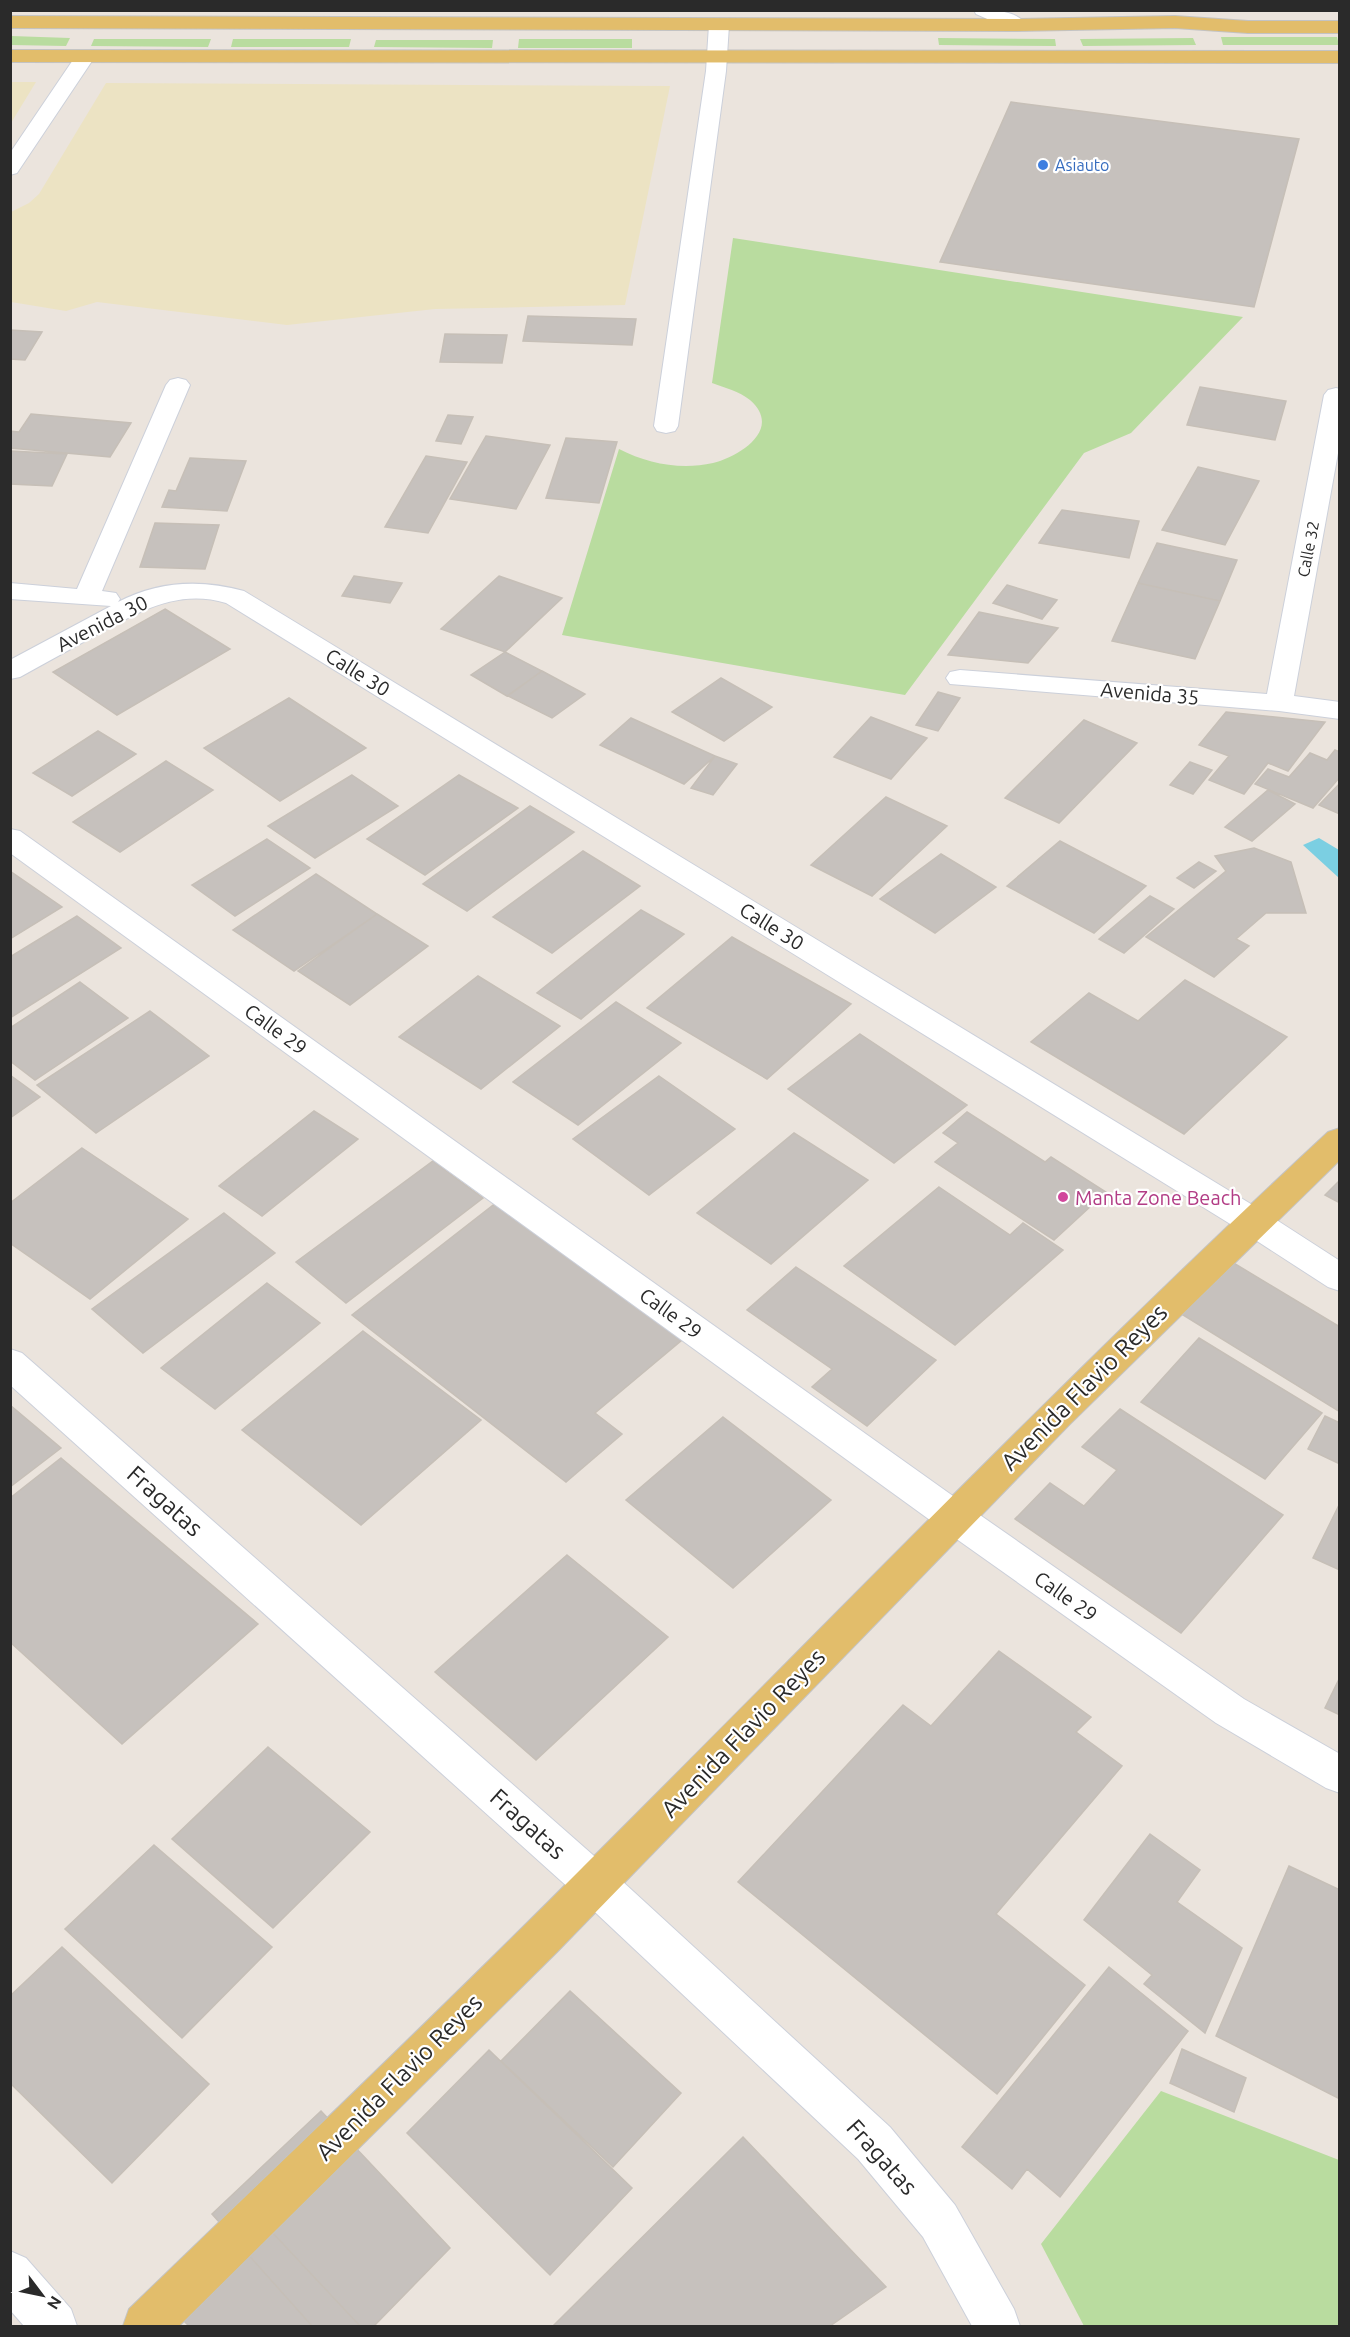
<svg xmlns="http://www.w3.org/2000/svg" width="1350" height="2337" font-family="Ubuntu,sans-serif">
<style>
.green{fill:#b9dc9f}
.sand{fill:#ece3c3}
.water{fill:#7bcfe2}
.building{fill:#c6c1bd;stroke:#c6bfb7;stroke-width:1.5}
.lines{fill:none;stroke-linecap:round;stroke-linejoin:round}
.minor-casing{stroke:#ccd0da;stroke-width:2}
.major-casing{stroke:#c3c3c3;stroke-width:2}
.minor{fill:#fff;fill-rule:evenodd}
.major{fill:#e2bd6b;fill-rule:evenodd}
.shop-dot{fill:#3f7fe0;stroke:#fff;stroke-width:2}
.hotel-dot{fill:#d1479c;stroke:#fff;stroke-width:2}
.labels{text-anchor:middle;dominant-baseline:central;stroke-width:4.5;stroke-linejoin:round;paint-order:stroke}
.far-shop-label{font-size:16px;fill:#366cbe;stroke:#fff;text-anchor:start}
.far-street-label{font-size:16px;fill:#2a2a2a;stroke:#fff}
.street-label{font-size:20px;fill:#2a2a2a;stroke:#fff}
.hotel-label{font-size:20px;fill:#b23c85;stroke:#fff;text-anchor:start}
.near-street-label{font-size:24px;fill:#2a2a2a;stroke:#fff}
</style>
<rect width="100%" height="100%" fill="#ebe4dd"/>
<!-- green -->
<path class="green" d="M11,36L70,38L66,46L11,45Z
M1221,37H1337L1339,45H1223Z
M938,38L1055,39L1056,46L939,45Z
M1193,38L1196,45L1083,46L1080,39Z
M94,39H211L208,47L91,46Z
M233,39H351L349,47H231Z
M519,39H632V48H518Z
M376,40H493L492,48L374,47Z
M733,238L1243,317L1131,433L1084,453L905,695L562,635L619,449C648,464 681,470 713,463C740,456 783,429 750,400C739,391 725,388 712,383Z
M1161,2091L1339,2160V2326H1084L1041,2244Z"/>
<!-- sand -->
<path class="sand" d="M11,82H36L11,123L10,82Z
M106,83L670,86L625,305L435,309L287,325L97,302L66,311L11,302V212L29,203L39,194Z"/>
<!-- water -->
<path class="water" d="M1319,838L1339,850V878L1303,845Z"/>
<!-- building -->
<path class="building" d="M1011,102L1299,139L1254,307L940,262Z
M528,316L636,319L632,345L523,341Z
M10,330L42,332L25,360L10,359Z
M445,334L507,335L502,363L440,362Z
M1200,387L1286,401L1275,440L1187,425Z
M31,414L131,423L110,457L10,448V431L19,432Z
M448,415L473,417L461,444L436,441Z
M486,436L550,445L516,509L450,499Z
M566,438L617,442L599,503L546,498Z
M10,451L67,454L52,486L10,484Z
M426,456L467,462L428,533L385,527Z
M190,458L246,461L227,511L162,507L169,490L176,491Z
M1198,467L1259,481L1225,545L1162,530Z
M1062,510L1139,521L1129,558L1039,543Z
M155,523L219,525L205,569L140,567Z
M1157,543L1237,560L1220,601L1138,583Z
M354,576L402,583L390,603L342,596Z
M499,576L562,598L505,652L441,629Z
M1138,583L1220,601L1195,659L1112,641Z
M1007,585L1057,600L1042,619L993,603Z
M165,609L230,649L117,715L53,672Z
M979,612L1058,628L1028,663L948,655Z
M505,652L542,671L507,696L471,675Z
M542,671L585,694L552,718L508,696Z
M721,678L772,707L724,741L672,712Z
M938,692L960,698L938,731L916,725Z
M289,698L366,748L280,801L204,748Z
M1226,712L1325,722L1288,771L1268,763L1244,794L1209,780L1229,756L1199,745Z
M871,717L927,738L891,779L834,757Z
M631,718L715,756L684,784L600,745Z
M1084,720L1137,743L1059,823L1005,798Z
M98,731L136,754L72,796L33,773Z
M1335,750L1340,752V777L1313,808L1255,784L1268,769L1289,777L1310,753L1327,760Z
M715,756L737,764L713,795L691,788Z
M166,761L213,790L120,852L73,822Z
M1190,762L1212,770L1193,794L1170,785Z
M352,775L398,806L315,858L268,826Z
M459,775L518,808L425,875L367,839Z
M1340,783V814L1319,805Z
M1268,790L1295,804L1252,841L1225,827Z
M886,797L947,826L872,896L811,865Z
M530,806L574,832L467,911L423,884Z
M267,839L310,868L235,916L192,885Z
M1060,841L1146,886L1094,933L1007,886Z
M1254,848L1291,862L1306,913H1266L1236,939L1249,946L1214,977L1146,937L1226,871L1215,856Z
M583,851L640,886L552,953L493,917Z
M941,854L996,887L935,933L880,899Z
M1199,862L1216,871L1194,888L1177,878Z
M10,871L62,907L10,939Z
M316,874L377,914L294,971L233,930Z
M1150,896L1174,909L1124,953L1099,939Z
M641,910L684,934L581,1019L537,993Z
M377,914L428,946L350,1005L298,971Z
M77,916L121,948L10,1018V957Z
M732,937L851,1004L767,1079L647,1008Z
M478,976L560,1026L481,1089L399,1037Z
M1185,980L1287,1037L1184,1134L1031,1042L1089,993L1138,1021Z
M80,982L128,1018L35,1080L10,1061V1028Z
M616,1002L681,1043L578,1125L513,1082Z
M150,1011L209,1056L96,1133L37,1085Z
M860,1034L967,1105L894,1163L788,1089Z
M10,1075L40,1097L10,1118Z
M659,1076L735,1129L649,1195L573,1139Z
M314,1111L358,1139L262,1216L219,1186Z
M967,1112L1045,1162L1051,1157L1106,1192L1054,1240L935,1162L958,1143L943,1133Z
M794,1133L868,1180L771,1264L697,1213Z
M82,1148L188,1219L90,1299L10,1243V1203Z
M433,1161L483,1198L346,1303L296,1262Z
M1340,1180V1203L1325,1195Z
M939,1187L1010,1235L1023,1223L1063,1250L955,1345L844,1266Z
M501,1199L688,1335L595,1413L622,1434L566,1482L352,1315Z
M224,1213L275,1253L143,1353L92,1309Z
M1217,1253L1340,1327V1412L1167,1305Z
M796,1267L936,1360L867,1426L812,1387L832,1369L747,1310Z
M267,1283L320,1323L215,1409L161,1368Z
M363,1331L481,1420L361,1525L242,1430Z
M1199,1338L1322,1413L1265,1479L1141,1402Z
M10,1405L61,1448L10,1487Z
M1120,1409L1283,1515L1181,1633L1015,1519L1050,1483L1084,1506L1117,1470L1082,1447Z
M1325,1416L1340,1423V1464L1308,1449Z
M723,1417L831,1500L733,1588L626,1500Z
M61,1458L258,1624L122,1744L10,1642V1498Z
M1340,1503V1570L1313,1558Z
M567,1555L668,1637L536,1760L435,1672Z
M999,1651L1091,1717L1076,1732L1122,1766L996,1914L1085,1985L997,2094L738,1882L903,1705L931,1726Z
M1340,1677V1715L1325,1708Z
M268,1747L370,1832L273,1928L172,1839Z
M1150,1834L1200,1870L1177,1902L1242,1948L1205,2033L1144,1984L1152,1975L1084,1920Z
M154,1845L272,1947L182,2038L65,1929Z
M1289,1866L1340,1890V2099L1216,2036Z
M62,1947L209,2084L112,2183L10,2083V1996Z
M1109,1967L1188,2031L1060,2197L1027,2169L1012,2189L962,2147Z
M570,1991L681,2093L613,2167L501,2061Z
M1182,2049L1246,2078L1234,2112L1170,2083Z
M489,2050L632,2188L550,2275L407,2133Z
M321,2111L450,2248L374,2326H312L212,2214Z
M743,2137L886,2287L830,2326H553Z
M270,2230L360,2326H189L181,2318Z"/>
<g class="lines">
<!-- minor casing -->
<g class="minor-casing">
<path id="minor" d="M974,10C991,10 1015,9 1027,25L1024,29H1010L976,14Z
M719,19L726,21L729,25L726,71L678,426L675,431L666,433L657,431L654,426L706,71L709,25L712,21Z
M84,52L91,54L94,58L17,173L10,175V153L77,54Z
M178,378L186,380L190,385L102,591L116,593L120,599L118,602C158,581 201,579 244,591L1264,1212L1340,1261V1291L1328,1287L1240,1230L226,603C177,588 137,613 96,635C71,649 45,663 20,677L10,679V660L111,606L10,599V583L77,589L166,385L170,380Z
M1336,388L1340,389V442L1294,696L1340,702V719L1279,711L950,684L946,678L950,672L960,670L1267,694L1324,395L1328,390Z
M10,829L20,831L967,1506L1244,1699L1340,1754V1793L1326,1788L1216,1723L941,1528L10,853Z
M10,1349L22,1353L610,1870L890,2127L955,2205L1014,2309L1020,2326H972L923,2237L858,2159L580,1898L10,1385Z
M10,2251L26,2258L71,2309L77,2326H24L10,2310Z"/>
</g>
<!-- major casing -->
<g class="major-casing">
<path id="major" d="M10,16L1017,19L1175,16L1248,21H1340V33H1248L1175,28L1017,31L10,28Z
M10,50L1340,51V63L10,62Z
M1340,1128V1160L1070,1424L557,1952L179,2326H123L129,2309C281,2162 434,2017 583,1867C830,1621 1072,1369 1328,1132Z"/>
</g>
<!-- minor -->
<use href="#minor" class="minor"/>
<!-- major -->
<use href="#major" class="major"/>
</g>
<!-- markers -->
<circle class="shop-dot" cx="1043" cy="165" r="6"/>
<circle class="hotel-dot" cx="1063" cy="1197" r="6"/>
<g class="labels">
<!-- far-shop labels -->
<g class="far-shop-label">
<text x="1055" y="165">Asiauto</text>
</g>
<!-- far-street labels -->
<g class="far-street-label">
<text transform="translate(1308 549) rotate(-79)">Calle 32</text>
</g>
<!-- street labels -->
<g class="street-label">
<text transform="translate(102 623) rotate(-27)">Avenida 30</text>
<text transform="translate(358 672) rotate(32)">Calle 30</text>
<text transform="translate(1150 693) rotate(5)">Avenida 35</text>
<text transform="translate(772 926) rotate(32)">Calle 30</text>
<text transform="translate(276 1029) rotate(36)">Calle 29</text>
<text transform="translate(671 1313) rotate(36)">Calle 29</text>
<text transform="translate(1066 1596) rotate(35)">Calle 29</text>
</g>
<!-- hotel labels -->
<g class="hotel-label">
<text x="1075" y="1197">Manta Zone Beach</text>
</g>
<!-- near-street labels -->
<g class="near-street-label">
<text transform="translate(1084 1387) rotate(-45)">Avenida Flavio Reyes</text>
<text transform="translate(165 1501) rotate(42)">Fragatas</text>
<text transform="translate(743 1733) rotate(-46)">Avenida Flavio Reyes</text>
<text transform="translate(528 1824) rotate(42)">Fragatas</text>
<text transform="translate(399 2077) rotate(-45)">Avenida Flavio Reyes</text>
<text transform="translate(882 2157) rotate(48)">Fragatas</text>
</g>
</g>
<!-- border -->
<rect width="1350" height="2337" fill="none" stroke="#2a2a2a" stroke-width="24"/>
<!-- north arrow -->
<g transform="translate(42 2295) rotate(122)" stroke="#ffffff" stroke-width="4.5" paint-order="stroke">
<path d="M0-4.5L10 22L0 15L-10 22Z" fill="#2a2a2a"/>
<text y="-9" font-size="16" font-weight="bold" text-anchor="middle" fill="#2a2a2a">N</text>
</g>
</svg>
